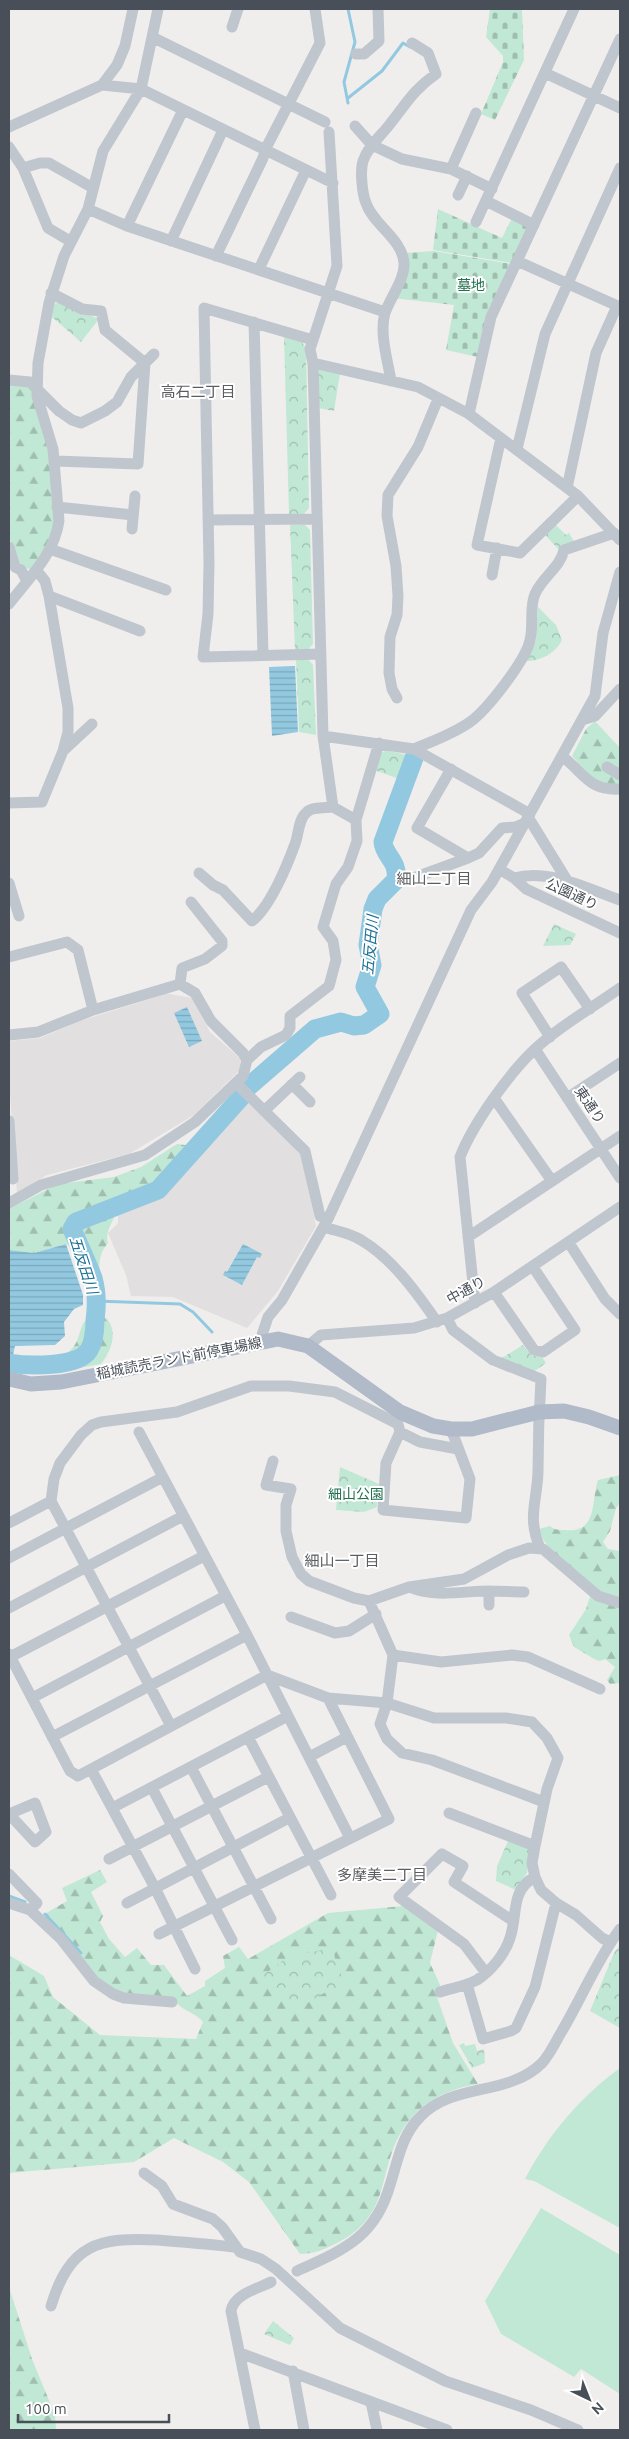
<svg xmlns="http://www.w3.org/2000/svg" width="629" height="2439" font-family="Ubuntu,'Noto Sans JP',sans-serif">
<style>
.education{fill:#e1dfdf}
.forest{fill:url(#forest-firs)}
.cemetery{fill:url(#cemetery-stones)}
.park{fill:url(#park-crowns)}
.garden{fill:#c1e8d4}
.water{fill:url(#water-rules)}
.lines{fill:none;stroke-linecap:round;stroke-linejoin:round}
.stream{stroke:#93c9e0;stroke-width:3}
.river{stroke:#93c9e0;stroke-width:19}
.minor{stroke:#c0c6ce;stroke-width:11}
.major{stroke:#b0bac9;stroke-width:15}
.labels{text-anchor:middle;dominant-baseline:central;stroke-width:4;stroke-linejoin:round;paint-order:stroke}
.park-label{font-size:14px;fill:#227050;stroke:#fff}
.street-label{font-size:14px;fill:#484f58;stroke:#fff}
.neighbourhood-label{font-size:15px;fill:#5b5d61;stroke:#fff}
.water-label{font-size:15px;font-style:italic;fill:#1e7195;stroke:#fff}
</style>
<defs>
<pattern id="forest-firs" width="22" height="20" patternUnits="userSpaceOnUse" patternTransform="scale(1.25)"><rect width="22" height="20" fill="#c1e8d4"/><path d="M5 1l3.5 6h-7zM16 11l3.5 6h-7z" fill="#9fbeaf"/></pattern>
<pattern id="cemetery-stones" width="16" height="16" patternUnits="userSpaceOnUse" patternTransform="scale(1.25)"><rect width="16" height="16" fill="#c1e8d4"/><path d="M2 7V4a2 2 0 0 1 4 0v3zM10 15v-3a2 2 0 0 1 4 0v3z" fill="#9fbeaf"/></pattern>
<pattern id="park-crowns" width="20" height="18" patternUnits="userSpaceOnUse" patternTransform="scale(1.25)"><rect width="20" height="18" fill="#c1e8d4"/><path d="M2 6a3 3 0 1 1 6 0M12 15a3 3 0 1 1 6 0" fill="none" stroke="#9fbeaf"/></pattern>
<pattern id="water-rules" width="6" height="5" patternUnits="userSpaceOnUse" patternTransform="scale(1.25)"><rect width="6" height="5" fill="#93c9e0"/><path d="M0 2.5h6" fill="none" stroke="#7aa6b8"/></pattern>
</defs>
<rect width="100%" height="100%" fill="#f0eeed"/>
<!-- education -->
<path class="education" d="M164,993L193,998L210,1032L241,1059L239,1071L194,1115L129,1154L47,1175L17,1194L9,1079V1041L40,1038L83,1020L153,998Z
M249,1101L301,1154L316,1226L278,1291L247,1328L173,1297L131,1296L126,1275L108,1233L118,1223V1212L167,1190L198,1153Z"/>
<!-- forest -->
<path class="forest" d="M9,384L30,386L49,435L55,522L47,548L30,570L19,563L9,537Z
M595,721L620,748V785C594,786 589,774 572,756L586,729Z
M177,1144L185,1145L193,1155L165,1187L116,1209C115,1222 104,1230 108,1243C96,1257 99,1271 102,1288L90,1294L73,1256L72,1248L66,1244L34,1253L9,1250V1209L58,1184L114,1177L141,1167Z
M91,1316L106,1318C119,1331 111,1352 101,1364L69,1370V1367L66,1366L65,1354C84,1344 75,1325 91,1316Z
M620,1475V1503L616,1508L610,1531L603,1542L608,1549L620,1551V1683L610,1684L607,1680L615,1667L605,1659L600,1661L596,1660L574,1647L569,1635L586,1609L593,1587C579,1567 546,1556 539,1529L550,1526C554,1530 559,1530 565,1530C598,1534 591,1500 598,1480Z
M100,1870L107,1882L91,1892L103,1916L100,1922L109,1939L125,1957L137,1948L151,1965H164L187,1996L205,1986V1981L225,1968L223,1956L239,1947L248,1959L328,1913L403,1906L438,1930L430,1963L440,1985L437,1997L453,2043L478,2084C448,2089 422,2101 405,2126C376,2168 394,2213 339,2242C326,2249 314,2254 300,2254L249,2182L223,2162L174,2138L134,2162L9,2173V1955L44,1976L53,1997L100,2035L196,2039L203,2022C194,2011 180,2011 173,1998L120,1993L94,1975L41,1916L67,1901L62,1888Z
M9,2287L32,2359L55,2415L56,2430H9Z"/>
<!-- cemetery -->
<path class="cemetery" d="M490,9H522L524,60L495,120L481,114L503,62V56L486,37Z
M438,209L502,238L512,218L526,224L528,229L512,263L433,250Z
M434,251L511,264L478,357L446,350L454,305L392,298L403,253Z"/>
<!-- park -->
<path class="park" d="M59,302L99,319L81,342L52,317L54,304Z
M284,337L301,341L306,348L309,508L304,514H289Z
M320,369L340,373L334,411L318,408L317,374Z
M555,524L566,535L569,533L575,543L561,552L545,535Z
M290,525H305L310,530L313,644L307,651H295Z
M538,607L556,625L562,640C556,653 541,661 527,661L536,640Z
M296,659H308L313,665L316,735L299,732Z
M387,750L410,756L402,780L374,770L379,754Z
M554,924L576,934L570,945L543,946Z
M523,1345L531,1355L542,1357L546,1363L532,1373L500,1359Z
M340,1467L379,1484L377,1507L364,1512L336,1510Z
M508,1841L531,1850L527,1873L516,1890L496,1881L497,1866Z
M620,1945V2028L590,2011L614,1953Z
M333,1948L337,1968L350,1988L324,1993L294,2011L274,1995L262,1976L289,1956Z
M464,2043L465,2046L475,2044L477,2051L484,2049L485,2063L472,2068L459,2045Z
M273,2321L294,2338L290,2345L264,2334Z"/>
<!-- garden -->
<path class="garden" d="M620,2068V2228L534,2181L525,2179C548,2135 580,2097 620,2068Z
M541,2208L620,2255V2394L581,2369L574,2377L501,2334L485,2301Z"/>
<!-- water -->
<path class="water" d="M295,666L298,732L272,736L269,667Z
M187,1007L202,1041L189,1047L174,1013Z
M66,1244L83,1295V1305L74,1309L64,1322L65,1336L55,1345L15,1346L13,1355L9,1353V1250L34,1253Z
M243,1244L262,1254L260,1258L257,1257L242,1285L223,1275L225,1271L227,1272Z"/>
<g class="lines">
<!-- stream -->
<path class="stream" d="M348,9L355,42L344,82L348,103
M348,98L382,71L403,43L410,47
M96,1301L180,1304L193,1312L212,1332
M9,1896L25,1902
M45,1914L81,1953"/>
<!-- river -->
<path class="river" d="M247,1088L315,1029L341,1022L354,1026L364,1025L380,1014L365,987L372,965L368,945L373,909L377,899L396,880C399,861 384,856 383,842L414,758
M9,1363C27,1366 78,1368 89,1350C94,1342 95,1330 95,1320C97,1306 97,1292 93,1278C87,1262 79,1245 72,1229L76,1222L158,1190L243,1095"/>
<!-- minor -->
<path class="minor" d="M232,27L238,9
M152,37L325,122
M356,54H364L379,41L378,9
M545,73L620,108
M102,85L141,89L333,183
M355,126L372,145L402,159L451,169L492,189
M9,127L102,85L117,65L125,46L133,9
M9,147L23,168L48,228L70,241
M23,168L40,163H49L93,188
M451,169L476,113
M458,195L467,176
M486,201L534,225
M88,209L127,226L385,312
M476,222L574,9
M127,226L183,110
M171,241L223,130
M216,256L263,158L265,150L320,43L315,9
M517,261L620,307
M259,269L306,170
M51,293L82,309L101,311L105,330L145,363L138,464L55,461
M254,322L263,655
M313,340L337,266L329,132
M313,363L418,387L469,414L578,496L620,540
M9,380L30,382L59,411L72,420L81,423L105,411L117,402L131,377L154,354
M391,381C388,361 379,333 385,313C390,298 405,279 404,263C402,238 373,225 366,203C362,193 360,171 363,161C368,146 381,136 390,124C406,104 414,89 436,74L428,53L412,43
M469,414L491,317L620,39
M501,438L477,545L520,553L578,496
M517,449L545,334L620,168
M567,488L596,353L617,306
M57,507L133,515
M209,520L317,519
M132,529L135,496
M9,547L15,567L21,570L27,581
M50,549L166,590
M492,575L497,548
M49,596L140,631
M9,604C29,578 54,555 59,521L53,449L37,396L38,363L49,303L64,256L88,209L103,151L141,89L158,9
M321,654L203,657L208,614L209,563L204,308L313,340L310,349L313,363L323,736L333,807L356,820
M397,698L392,689L389,673L390,637L397,615L398,596L396,566L387,516L388,495L418,447L438,399
M582,720L595,716L620,689
M323,736L414,749L530,814
M414,749C433,741 453,734 470,722C487,710 526,660 530,640C534,625 529,607 535,594C542,577 560,568 564,550L614,533
M63,751L92,724
M562,756C585,774 589,791 620,789
M607,767L620,775
M451,769L417,828L468,858L479,853L502,828L515,827L525,823
M9,803L42,802L63,751L68,732V708L49,596L45,581L37,571
M528,817L568,882
M499,869L514,878C549,868 588,889 620,900
M199,873L213,885L223,890L252,921C270,907 287,866 295,844C299,834 298,819 307,812C312,807 325,808 333,807
M514,878L526,889L620,933
M408,880L468,858
M9,883L19,916
M9,957L67,942L78,950L93,1010
M180,984L182,968L205,959L222,946V941L191,902
M9,1035L38,1032L93,1010L180,984L195,993L211,1021L243,1053L247,1060L243,1076L195,1122L145,1155L41,1185L9,1203
M550,1037L522,993L561,967L590,1009
M535,1049L620,1178
M247,1060L261,1047L286,1035L290,1028V1016L329,986L336,960L333,941L323,927L336,884L348,867L357,841L356,820L379,743
M236,1083L305,1151L320,1216L328,1219
M292,1084L310,1102
M494,1098L552,1181
M567,1098L620,1063
M264,1111L300,1077
M9,1121L13,1179
M324,1227C336,1231 350,1233 361,1240C392,1258 417,1293 437,1322
M468,1237L620,1136
M569,1243L605,1299L620,1314
M494,1292L534,1350L543,1352L575,1330L533,1267
M475,1303L460,1157C473,1124 509,1073 536,1048C561,1025 592,1008 620,988
M447,1318L453,1330L493,1360L541,1379C539,1410 538,1441 538,1472C537,1502 527,1517 540,1548
M260,1341L268,1317L282,1300L328,1219L471,910L492,882L595,696L603,633L620,572
M308,1346L321,1335L414,1328L447,1318L494,1292L620,1207
M451,1429L470,1479L466,1518L383,1510L386,1463L400,1432L420,1442L458,1449
M139,1432L247,1635L350,1838
M273,1461L266,1485L291,1489L286,1505V1531L292,1557L301,1574L309,1581L354,1598L369,1601L409,1587L464,1579L508,1555L529,1548L543,1549L598,1596L620,1603
M9,1523L51,1501
M9,1558L163,1477
M409,1587C436,1598 461,1591 489,1591C501,1591 513,1592 524,1592
M489,1591V1605
M369,1601L393,1655L387,1703L380,1724L387,1739L402,1753L432,1760L544,1802
M9,1608L183,1516
M291,1617L335,1633L349,1631L376,1614
M9,1654L70,1771L78,1776L267,1675L328,1698L387,1703L434,1718H506L532,1722L547,1738L558,1758L547,1789L535,1846L532,1863L535,1877L541,1890L556,1903L576,1915L602,1938L610,1942
M393,1655L441,1662L512,1655L528,1657L600,1689
M10,1657L204,1556
M32,1698L225,1596
M171,1726L51,1501L54,1479L60,1463L81,1435L92,1425L101,1422L177,1412L251,1386H289L335,1392L398,1424L400,1432
M52,1737L247,1635
M248,1737L331,1895
M309,1757L347,1737
M191,1767L271,1919
M91,1769L155,1888L195,1969
M152,1788L232,1940
M112,1808L288,1716
M449,1813L535,1846
M9,1814L35,1803L46,1832L35,1842L9,1814
M109,1859L268,1777
M9,1874L37,1903L30,1910
M9,1903L30,1910L61,1939L94,1981L113,1994L124,1998L172,2002
M127,1903L289,1818
M159,1934L389,1819L328,1698
M486,1973L464,1944L399,1897L442,1854L463,1866L454,1882L513,1921
M467,1984L483,2039L511,2031L516,2028L535,1987L556,1903
M440,1992C452,1988 466,1986 477,1980C491,1971 505,1954 510,1938C518,1915 510,1890 535,1877
M144,2173L162,2186L173,2204L213,2219L222,2227L240,2252L261,2259L276,2269L340,2328L445,2381L531,2410L578,2430
M297,2271C343,2250 375,2238 390,2185C398,2161 401,2136 420,2117C453,2082 508,2097 542,2063C550,2054 556,2041 562,2031C582,1997 597,1960 620,1929
M51,2306C70,2244 98,2237 158,2240C183,2242 209,2244 234,2247
M240,2353L447,2430
M293,2371L304,2430
M371,2402L377,2430
M255,2430L231,2311C234,2294 257,2289 271,2282"/>
<!-- major -->
<path class="major" d="M9,1379L31,1384L61,1382L278,1339L308,1346L400,1412L433,1426L451,1429H472L539,1412L564,1411L589,1417L620,1428"/>
</g>
<g class="labels">
<!-- park labels -->
<g class="park-label">
<text x="471" y="285">墓地</text>
<text x="356" y="1494">細山公園</text>
</g>
<!-- street labels -->
<g class="street-label">
<text transform="translate(572 894) rotate(25)">公園通り</text>
<text transform="translate(590 1105) rotate(56)">東通り</text>
<text transform="translate(466 1290) rotate(-29)">中通り</text>
<text transform="translate(179 1358) rotate(-11)">稲城読売ランド前停車場線</text>
</g>
<!-- neighbourhood labels -->
<g class="neighbourhood-label">
<text x="198" y="391">高石二丁目</text>
<text x="434" y="878">細山二丁目</text>
<text x="342" y="1560">細山一丁目</text>
<text x="382" y="1874">多摩美二丁目</text>
</g>
<!-- water labels -->
<g class="water-label">
<text transform="translate(370 945) rotate(-85)">五反田川</text>
<text transform="translate(84 1265) rotate(72)">五反田川</text>
</g>
</g>
<!-- border -->
<rect width="629" height="2439" fill="none" stroke="#484f58" stroke-width="20"/>
<!-- north arrow -->
<g transform="translate(589 2399) rotate(137)" stroke="#ffffff" stroke-width="4" paint-order="stroke">
<path d="M0-4L9 19L0 12L-9 19Z" fill="#484f58"/>
<text y="-8" font-size="14" font-weight="bold" text-anchor="middle" fill="#484f58">N</text>
</g>
<!-- scale -->
<path d="M18 2414v8h151v-8" fill="none" stroke="#484f58" stroke-width="2.5"/>
<text x="25" y="2414" font-size="15" fill="#484f58" stroke="#ffffff" stroke-width="4" paint-order="stroke">100 m</text>
</svg>
